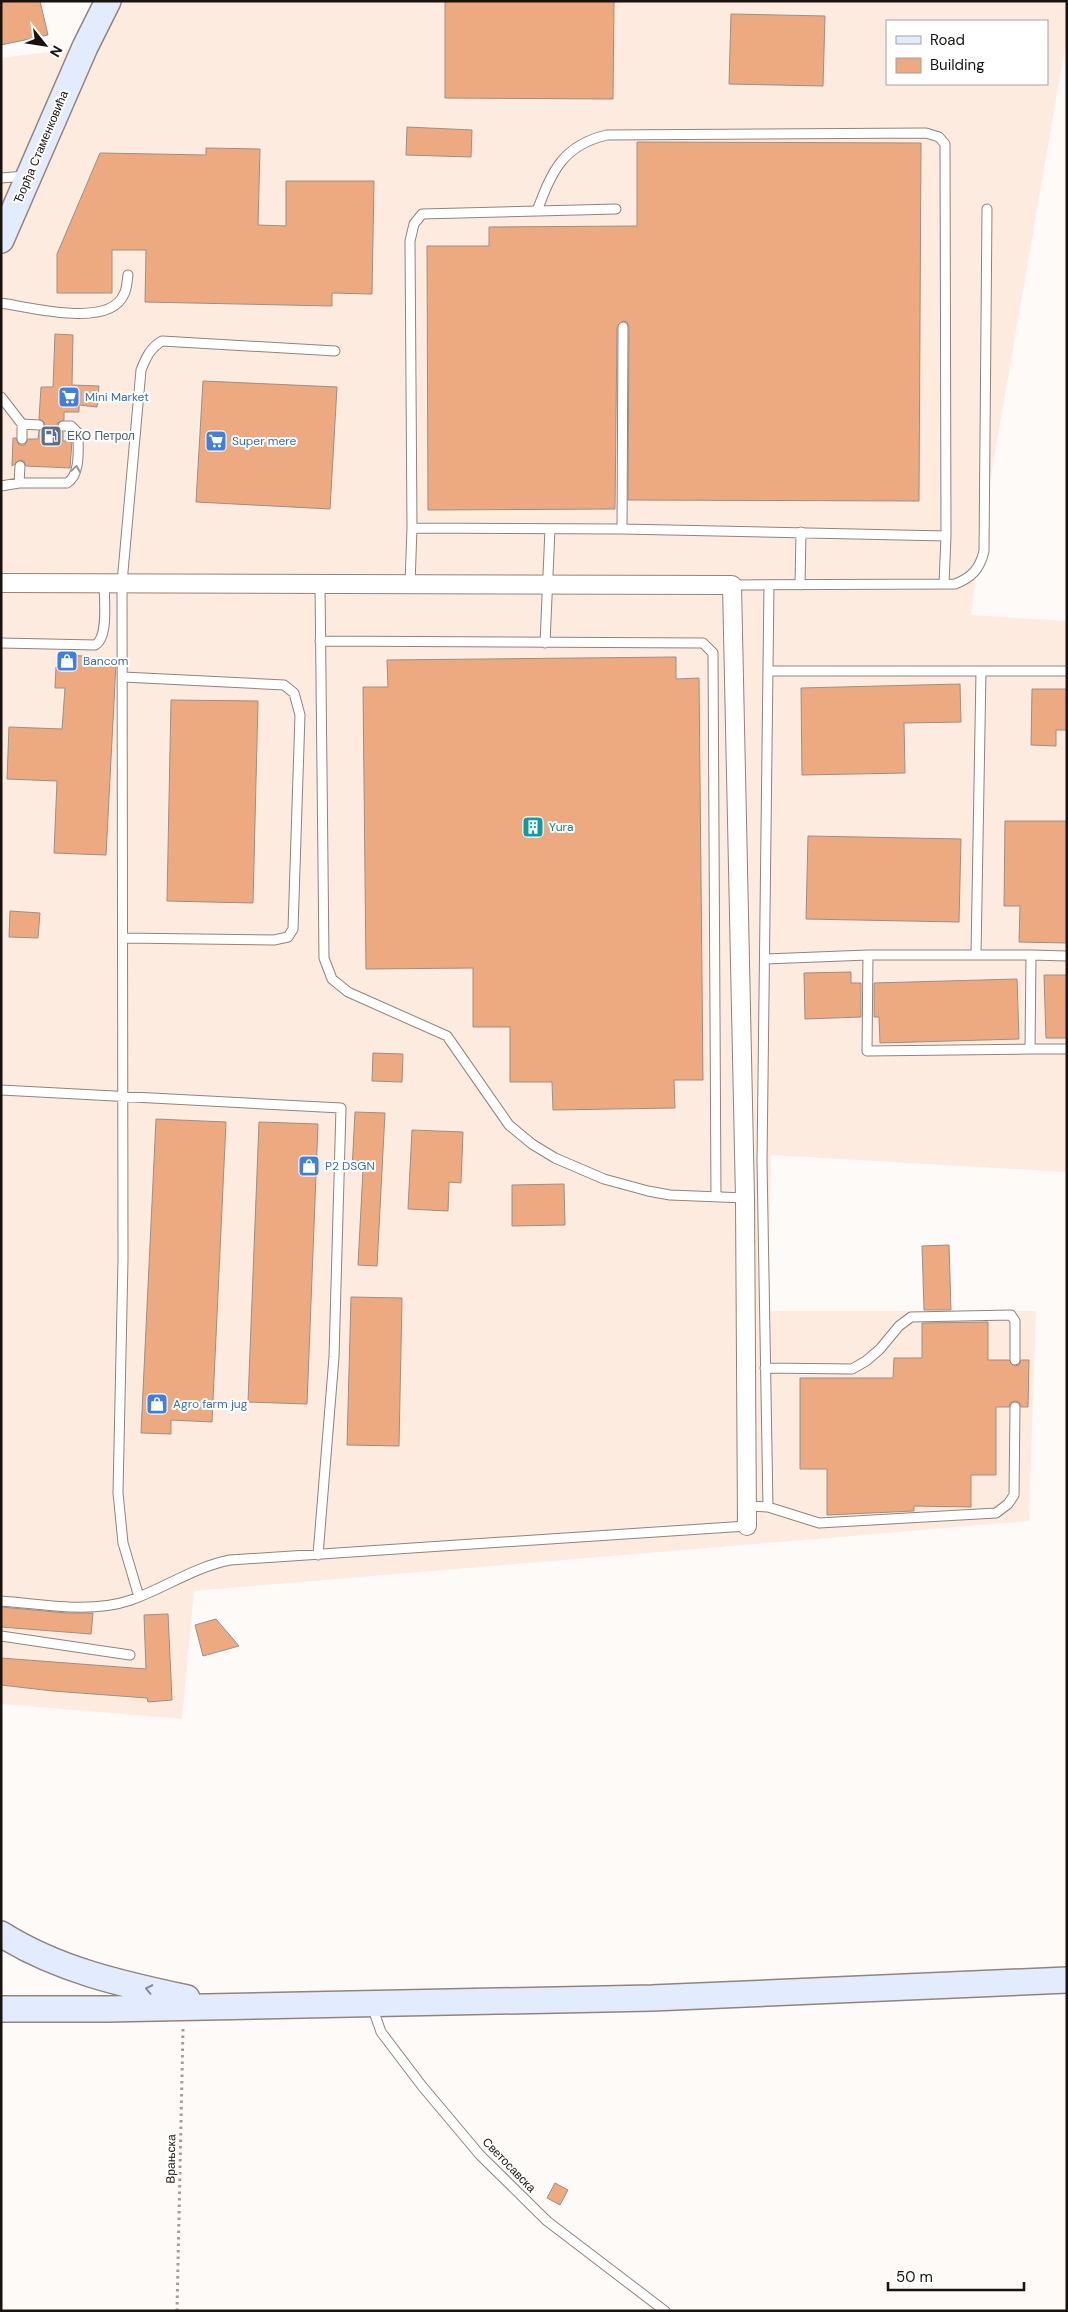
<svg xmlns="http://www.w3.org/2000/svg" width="1068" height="2312" font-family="'DM Sans',sans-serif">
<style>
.built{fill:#feebe0;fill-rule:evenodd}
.building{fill:#edaa81;stroke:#9d8e86}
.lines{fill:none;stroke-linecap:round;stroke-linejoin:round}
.lane-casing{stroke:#92837b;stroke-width:11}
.street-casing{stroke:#92837b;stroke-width:20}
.secondary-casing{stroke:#92837b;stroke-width:28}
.path{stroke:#a19d9b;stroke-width:3;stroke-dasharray:2.5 4;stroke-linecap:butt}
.lane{stroke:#fff;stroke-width:9}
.street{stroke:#fff;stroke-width:18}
.secondary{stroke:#e3ecff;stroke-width:25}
.oneway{stroke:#979593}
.oneway2{stroke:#888a93}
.labels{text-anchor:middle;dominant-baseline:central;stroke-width:4;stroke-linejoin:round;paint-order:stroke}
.street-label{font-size:12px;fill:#18130f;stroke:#fff}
.shop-label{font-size:12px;fill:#366cbe;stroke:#fff;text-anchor:start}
.service-label{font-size:12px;fill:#4e5e75;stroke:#fff;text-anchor:start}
.culture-label{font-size:12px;fill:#0d838f;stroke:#fff;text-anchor:start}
</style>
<rect width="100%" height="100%" fill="#fdfaf8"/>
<!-- built -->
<path class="built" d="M108,1H1067V36L982,528L971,615L1067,621V1172L771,1155L768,1311H1036L1029,1521L194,1591L182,1719L1,1704V58L85,47ZM887,21H1047V84H887Z"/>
<!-- building -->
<path class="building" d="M1,1H40L48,35L1,45Z
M445,1H614L613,99L445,98Z
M731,14L825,16L823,86L729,84Z
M407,127L472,130L471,157L406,155Z
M637,142L921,143L919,501L628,500L629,327L627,322L623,321L617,327L615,509L428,510L427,246H489V227L637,226Z
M206,148L260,149L258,225L286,226V181H374L372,294L332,293V306L145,302L146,250H112V293H57V254L100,153L206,155Z
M55,334L73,335L72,385L99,386L97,407L79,405V412H64V420L57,423L58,430L63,432V441H72L70,468L26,466L24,461L20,460L12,466L13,438H16L19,445H25L28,439H38L39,431L45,426L44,422L39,419L41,387H53Z
M203,381L337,387L330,509L196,502Z
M63,655L83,656V661L116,663L106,855L54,853L57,781L7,779L9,727L62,729L65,688H55L56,667H62Z
M676,657V679L699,678L703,1080H674L675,1108L553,1110L552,1082H510V1027H473V968L366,969L363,687H388L387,660Z
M960,684L961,722L904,723L905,773L802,775L801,688Z
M1032,689H1067V730H1056V746L1031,745Z
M171,700L258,701L253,903L167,901Z
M1005,821H1067V943L1019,942L1020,906H1004Z
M808,836L961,839L959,922L806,919Z
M10,911L40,913L38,938L9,937Z
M851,972V983H861V1017L805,1019L804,973Z
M1044,975H1067V1038H1046Z
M1017,979L1019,1039L880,1043L879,1017H874V983Z
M373,1053L403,1054L402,1082L372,1081Z
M355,1112L385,1113L377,1266L358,1265L363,1170H352Z
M156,1119L226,1122L212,1422L171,1420V1434L141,1433Z
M259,1122L318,1124L307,1404L248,1402Z
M412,1130L463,1132L461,1183L449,1182L448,1211L408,1209Z
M564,1184L565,1225L512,1226V1185Z
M949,1245L951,1310H924L922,1246Z
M351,1297L402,1298L399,1446L347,1445Z
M988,1322V1360H1009L1015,1366L1019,1365L1021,1360H1029L1028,1407H1021L1019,1402L1015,1401L1010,1403L1009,1407H996V1475H971V1507L914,1506V1511L827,1515V1469H800V1378H893L894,1358H922V1323Z
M1,1607L66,1613H93L91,1634L1,1627Z
M168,1614L172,1700L148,1702L147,1698L53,1691L1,1685V1658L146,1669L144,1615Z
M216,1619L239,1646L203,1656L195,1625Z
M555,2183L568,2190L560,2205L547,2198Z"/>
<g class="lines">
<!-- lane casing -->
<g class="lane-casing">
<path id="lane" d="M1,178L25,176
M537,211C552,171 563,145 607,135L926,133L939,137L945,144L946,536L622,529
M1,303C29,307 110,329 124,294C127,289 127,281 128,275
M1,397L22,424L39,425
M22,439V424
M19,483L20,466
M1,486L19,483H67C81,475 78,448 78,433L71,426H63
M412,528L410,241L414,224L422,214L616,209
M320,584L324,958L332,979L348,992L447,1036L509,1125L532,1144L555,1158L604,1179L648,1191L670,1195L745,1198
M410,584L412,528L622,529L623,327
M944,584L946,536
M732,585L955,584C971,578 980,569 984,551L987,209
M800,585L801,532
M320,641L703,643L713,653L716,1197
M1,643L95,645C109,638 104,598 104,583
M545,643L550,529
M768,671H1067
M123,938L274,940L288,937L293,929L300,715L294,693L284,685L123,677
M976,955L981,671
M1031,955L1067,956
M765,959L868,955L867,1051L1030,1049L1031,955H868
M1030,1049H1067
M1,1090L341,1108L334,1357L318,1555
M765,1368L852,1369L866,1361L880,1349L899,1326L911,1317L1011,1315L1015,1321V1360
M747,1506L768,1507L762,1161L769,585
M768,1507L819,1523L996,1513L1008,1504L1014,1495L1015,1407
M139,1597L123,1543L118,1493L123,1260L122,583L141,370C146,358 150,348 162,341L335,351
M1,1601C43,1604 90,1614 131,1600C165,1588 194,1567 230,1560L747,1526
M1,1636L130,1655
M372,2006L381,2032L422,2086L480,2155L547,2221L665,2311"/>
</g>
<!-- street casing -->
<g class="street-casing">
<path id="street" d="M1,583L732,585L745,1198L747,1526"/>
</g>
<!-- secondary casing -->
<g class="secondary-casing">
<path id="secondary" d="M1,240L85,47L108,1
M1,1934C58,1970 122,1984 187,1998
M1,2009H107L652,1998L1067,1980"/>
</g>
<!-- path -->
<path class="path" d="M177,2311L183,2029"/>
<!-- lane -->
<use href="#lane" class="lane"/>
<!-- street -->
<use href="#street" class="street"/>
<!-- secondary -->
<use href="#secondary" class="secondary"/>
</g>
<!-- one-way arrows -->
<defs><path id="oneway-chevron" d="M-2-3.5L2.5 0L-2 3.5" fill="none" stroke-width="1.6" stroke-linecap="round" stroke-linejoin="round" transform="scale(1.25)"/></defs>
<use class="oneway" href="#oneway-chevron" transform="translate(76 469) rotate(-82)"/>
<use class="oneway2" href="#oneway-chevron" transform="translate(149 1989) rotate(-168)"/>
<!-- icons -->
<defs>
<g id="supermarket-square" transform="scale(1.125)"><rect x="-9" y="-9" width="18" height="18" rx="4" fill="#3f7fe0" stroke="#fff"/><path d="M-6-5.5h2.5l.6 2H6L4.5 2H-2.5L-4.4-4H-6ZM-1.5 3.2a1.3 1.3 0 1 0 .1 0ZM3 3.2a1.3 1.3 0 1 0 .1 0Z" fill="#fff"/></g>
<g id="fuel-square" transform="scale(1.125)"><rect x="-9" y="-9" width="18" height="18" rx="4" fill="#5c6f8a" stroke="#fff"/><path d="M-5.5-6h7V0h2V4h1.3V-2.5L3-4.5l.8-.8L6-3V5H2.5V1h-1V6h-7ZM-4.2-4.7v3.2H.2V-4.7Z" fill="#fff"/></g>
<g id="shop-square" transform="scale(1.125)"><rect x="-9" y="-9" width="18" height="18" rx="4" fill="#3f7fe0" stroke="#fff"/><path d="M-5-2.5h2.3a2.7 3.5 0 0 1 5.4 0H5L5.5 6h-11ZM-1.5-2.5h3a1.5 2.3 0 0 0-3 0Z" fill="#fff"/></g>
<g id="building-square" transform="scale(1.125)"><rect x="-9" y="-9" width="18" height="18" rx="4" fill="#0f9aa8" stroke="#fff"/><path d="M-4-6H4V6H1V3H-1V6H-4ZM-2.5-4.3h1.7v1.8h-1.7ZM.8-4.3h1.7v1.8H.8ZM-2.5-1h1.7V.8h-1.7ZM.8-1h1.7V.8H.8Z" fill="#fff"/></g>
</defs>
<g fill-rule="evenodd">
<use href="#supermarket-square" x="69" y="397"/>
<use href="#fuel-square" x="51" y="436"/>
<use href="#supermarket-square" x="216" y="441"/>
<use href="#shop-square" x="67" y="661"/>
<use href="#building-square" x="533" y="827"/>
<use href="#shop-square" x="309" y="1166"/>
<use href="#shop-square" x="157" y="1404"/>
</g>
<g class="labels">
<!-- street labels -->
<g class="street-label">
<text transform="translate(41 147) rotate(-67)">Ђорђа Стаменковића</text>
<text transform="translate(171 2159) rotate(-89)">Врањска</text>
<text transform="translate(509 2165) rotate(46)">Светосавска</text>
</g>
<!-- shop labels -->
<g class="shop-label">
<text x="85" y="397">Mini Market</text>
<text x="232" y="441">Super mere</text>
<text x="83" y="661">Bancom</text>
<text x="325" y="1166">P2 DSGN</text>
<text x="173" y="1404">Agro farm jug</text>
</g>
<!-- service labels -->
<g class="service-label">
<text x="67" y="436">ЕКО Петрол</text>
</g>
<!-- culture labels -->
<g class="culture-label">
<text x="549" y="827">Yura</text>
</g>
</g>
<!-- border -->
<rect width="1068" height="2312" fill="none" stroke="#18130f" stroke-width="5"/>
<!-- legend -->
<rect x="886" y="20" width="162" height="65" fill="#ffffff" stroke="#a3a19f"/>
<rect x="896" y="36" width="25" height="8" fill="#e3ecff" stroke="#a3a19f"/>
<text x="930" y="45" font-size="15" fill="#18130f">Road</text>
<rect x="896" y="58" width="25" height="15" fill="#edaa81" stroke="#a3a19f"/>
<text x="930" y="70" font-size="15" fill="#18130f">Building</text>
<!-- north arrow -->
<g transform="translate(45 45) rotate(120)" stroke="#ffffff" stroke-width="4" paint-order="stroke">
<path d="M0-4L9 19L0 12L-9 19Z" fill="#18130f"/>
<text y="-8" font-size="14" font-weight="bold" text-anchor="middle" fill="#18130f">N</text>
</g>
<!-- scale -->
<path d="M888 2282v8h136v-8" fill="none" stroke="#18130f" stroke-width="2.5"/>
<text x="896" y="2282" font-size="15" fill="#18130f" stroke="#ffffff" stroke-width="4" paint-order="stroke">50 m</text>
</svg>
